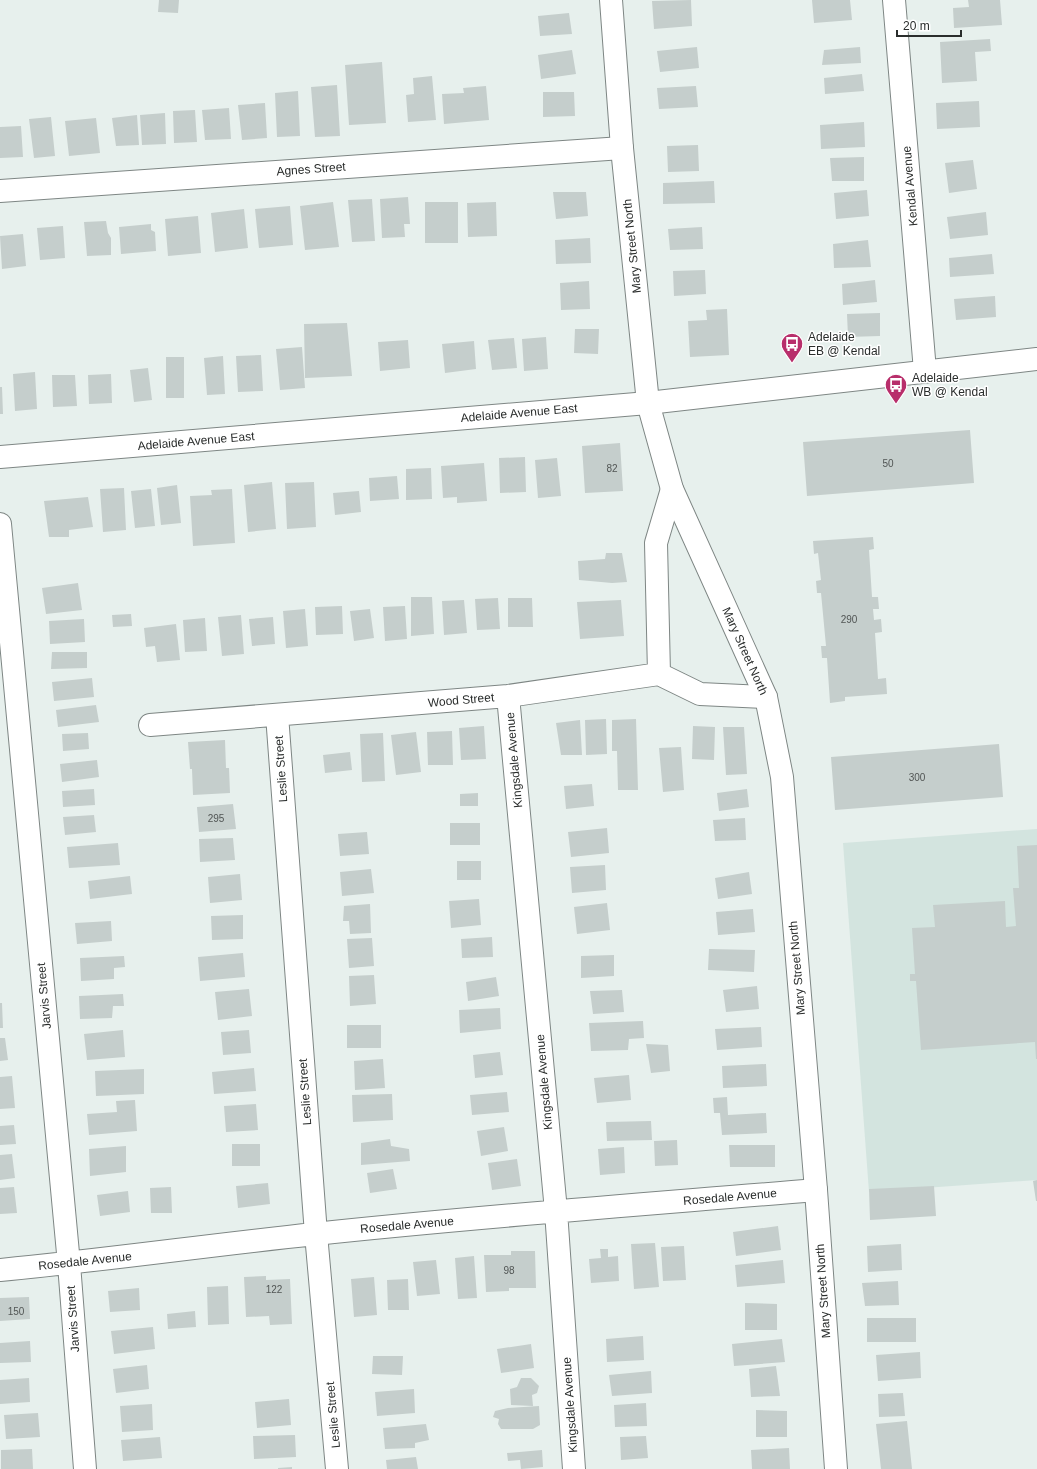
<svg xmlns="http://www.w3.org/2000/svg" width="1037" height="1469" font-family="Arial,sans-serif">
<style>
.built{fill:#d3e4df}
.building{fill:#c5cecc}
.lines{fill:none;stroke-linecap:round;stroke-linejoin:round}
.minor-casing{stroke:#7e8684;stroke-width:24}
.tertiary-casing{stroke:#7e8684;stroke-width:24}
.secondary-casing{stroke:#7e8684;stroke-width:24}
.minor{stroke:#fff;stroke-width:22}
.tertiary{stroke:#fff;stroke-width:22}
.secondary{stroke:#fff;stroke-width:22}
.labels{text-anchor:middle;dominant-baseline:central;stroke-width:3;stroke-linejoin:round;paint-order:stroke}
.number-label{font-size:10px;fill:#515554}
.street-label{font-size:12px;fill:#2a2d2c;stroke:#fff}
.poi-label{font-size:12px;fill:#2a2d2c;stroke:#fff;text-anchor:start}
</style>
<rect width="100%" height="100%" fill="#e7f0ed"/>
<!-- built -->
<path class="built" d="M1037,829V1180L869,1192L843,843Z"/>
<!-- building -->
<path class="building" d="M159,0H179L178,13L158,12Z
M691,0L692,26L654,29L652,1Z
M812,0H850L852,20L814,23Z
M968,0H1000L1002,25L954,28L953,8L969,7Z
M569,13L572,34L540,36L538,16Z
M990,39L991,51L975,52L977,81L942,83L940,42Z
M697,47L699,68L660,72L657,51Z
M860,47L861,63L822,65L824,50Z
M572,50L576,74L541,79L538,55Z
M382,62L386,123L349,125L345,65Z
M862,74L864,91L825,94L824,78Z
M432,76L436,120L408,122L406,95L414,94L413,78Z
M337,85L340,136L315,137L311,87Z
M486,86L489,120L444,124L442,94L464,93L463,88Z
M696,86L698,107L659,109L657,88Z
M298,91L300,136L277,137L275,93Z
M543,92H574L575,116L543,117Z
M979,101L980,127L937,129L936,103Z
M265,103L267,138L242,140L238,105Z
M229,108L231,139L205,140L202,110Z
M195,110L197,142L174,143L173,111Z
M165,113L166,144L142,145L140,115Z
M137,115L139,145L116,146L112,118Z
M51,117L55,156L34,158L29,119Z
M96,118L100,153L69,156L65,121Z
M864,122L865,147L821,149L820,125Z
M21,126L23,157L0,158V127Z
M698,145L699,171L668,172L667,146Z
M864,157V181H832L830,158Z
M973,160L977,189L949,193L945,163Z
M714,181L715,203L663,204V183Z
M867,190L869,216L836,219L834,193Z
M553,192H586L588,216L556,219Z
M408,197L410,224H404L405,237L382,238L380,199Z
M372,199L375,241L352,242L348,200Z
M333,202L339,247L305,250L300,206Z
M425,202H458V243H425Z
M496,202L497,236L468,237L467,203Z
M290,206L293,245L259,248L255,209Z
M244,209L248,248L215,252L211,213Z
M986,212L988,235L950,239L947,217Z
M198,216L201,253L168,256L165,219Z
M106,221L108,233L111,238V255L87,256L84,222Z
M151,224V230L155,232L156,251L121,254L119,227Z
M63,226L65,258L40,260L37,228Z
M702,227L703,249L670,250L668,229Z
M23,234L26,266L2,269L0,236Z
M590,238L591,263L556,264L555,240Z
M868,240L871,267L834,268L833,244Z
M992,254L994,274L950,277L949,258Z
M705,270L706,294L674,296L673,271Z
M875,280L877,302L843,305L842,284Z
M589,281L590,309L561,310L560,283Z
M995,296L996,317L956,320L954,299Z
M727,309L729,355L690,357L688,321L707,320L706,310Z
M880,313V336L848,337L847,314Z
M347,323L352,376L305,378L304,324Z
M575,329H599L598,354L574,353Z
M546,337L548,369L524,371L522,339Z
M514,338L517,368L492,370L488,340Z
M408,340L410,368L380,371L378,342Z
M474,341L476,369L445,373L442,344Z
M302,347L305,388L280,390L276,349Z
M261,355L263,391L238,392L236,356Z
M223,356L225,394L207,395L204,358Z
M166,357H184V398H166Z
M148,368L152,400L134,402L130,370Z
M35,372L37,409L15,411L13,374Z
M111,374L112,403L89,404L88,375Z
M52,375H75L77,406L53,407Z
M0,387H2L3,414H0Z
M970,430L974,483L807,496L803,442Z
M620,443L623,491L585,493L582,446Z
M525,457L526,492L500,493L499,458Z
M557,458L561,496L538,498L535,460Z
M484,463L487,501L457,503V497L443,498L441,466Z
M431,468L432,499L406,500V469Z
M397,476L399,499L370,501L369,478Z
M272,482L276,529L248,532L244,485Z
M314,482L316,527L287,529L285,483Z
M177,485L181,523L161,525L157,488Z
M124,488L126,530L103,532L100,489Z
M151,489L155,526L135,528L131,491Z
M232,489L235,543L193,546L190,496L212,495L211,490Z
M359,491L361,512L335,515L333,493Z
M88,497L93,527L69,530V537H49L44,501Z
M873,537L874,549L869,550L872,597H878L879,609H873L874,620L881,619L882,632L875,633L878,679L886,678L887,694L845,697V701L830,703L827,658H822L821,646H826L821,593H817L816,581L821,580L818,553L814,554L813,541Z
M606,553H622L627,582L612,583L579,580L578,561L605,559Z
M78,583L82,610L46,614L42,588Z
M411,597H432L434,634L411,636Z
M498,598L500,629L477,630L475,599Z
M508,598H532L533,627H508Z
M464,600L467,633L444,635L442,601Z
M621,600L624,636L580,639L577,602Z
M342,606L343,634L316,635L315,607Z
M405,606L407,639L385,641L383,607Z
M305,609L308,646L286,648L283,611Z
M370,609L374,638L354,641L350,611Z
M131,614L132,626L113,627L112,615Z
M241,615L244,654L222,656L218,617Z
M273,617L275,644L252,646L249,619Z
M205,618L207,651L185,652L183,620Z
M84,619L85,642L50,644L49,621Z
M176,624L180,660L157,662L155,646L146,647L144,628Z
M52,652H87V668L51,669Z
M92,678L94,697L54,701L52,682Z
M96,705L99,722L58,727L56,710Z
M606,719L607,754L586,755L585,720Z
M636,719L638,790H618L617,751H612V720Z
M580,720L582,755H561L556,723Z
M484,726L486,759L461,760L459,728Z
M693,726L715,727L714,760L692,759Z
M723,727H744L747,774L726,775Z
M452,731L453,765H428L427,732Z
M416,732L421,772L396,775L391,735Z
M88,733L89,749L63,751L62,734Z
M383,733L385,781L362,782L360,734Z
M225,740L226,768H229L230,793L193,795L192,769H190L188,742Z
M999,744L1003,797L835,810L831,757Z
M681,747L684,790L663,792L659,748Z
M350,752L352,770L325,773L323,755Z
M97,760L99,777L62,782L60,764Z
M592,784L594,806L566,809L564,786Z
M94,789L95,805L63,807L62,791Z
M747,789L749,807L719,811L717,793Z
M478,793V806H460V794Z
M233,804L236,829L199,832L197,807Z
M94,815L96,832L65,835L63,817Z
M745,818L746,840L715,841L713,820Z
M450,823H480V845H450Z
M607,828L609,853L571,857L568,832Z
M367,832L369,854L340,856L338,834Z
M233,838L235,860L200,862L199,839Z
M118,843L120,865L69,868L67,847Z
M1037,845V1059H1036L1035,1042L921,1050L916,981H910V974H915L912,928L935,927L933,905L1005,901L1006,927L1016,926L1013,888H1019L1017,846Z
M457,861H481V880H457Z
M605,865L606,890L572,893L570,867Z
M371,869L374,893L342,896L340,872Z
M749,872L752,894L718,899L715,878Z
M240,874L242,900L210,903L208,877Z
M130,876L132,894L90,899L88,881Z
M479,899L481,925L451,928L449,901Z
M607,903L610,930L577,934L574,907Z
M370,904L371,933L350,934L349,921H343L344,906Z
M753,909L755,932L718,935L716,912Z
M243,915V939L212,940L211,916Z
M111,921L112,941L77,944L75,923Z
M492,937L493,957L462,958L461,939Z
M372,938L374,966L349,968L347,939Z
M709,949L755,950L754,972L708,970Z
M243,953L245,977L200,981L198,957Z
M614,955V976L581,978V956Z
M124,956L125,967L114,968V979L81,981L80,958Z
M374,975L376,1004L350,1006L349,976Z
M496,977L499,996L468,1001L466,982Z
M757,986L759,1009L726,1012L723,990Z
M249,989L252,1016L218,1020L215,992Z
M622,990L624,1012L593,1014L590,991Z
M123,994L124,1006H113L112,1018L80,1019L79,996Z
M0,1003H2L3,1028H0Z
M500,1008L501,1029L460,1033L459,1010Z
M643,1021L644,1038L629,1039L628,1050L591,1051L589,1023Z
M347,1025H381V1048H347Z
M761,1027L762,1047L717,1050L715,1029Z
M123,1030L125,1057L87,1060L84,1034Z
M249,1030L251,1053L223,1055L221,1032Z
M0,1038H5L8,1060L0,1061Z
M646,1044L668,1045L670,1071L651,1073Z
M500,1052L503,1075L475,1078L473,1055Z
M383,1059L385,1088L355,1090L354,1061Z
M766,1064L767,1086L723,1088L722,1066Z
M254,1068L256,1091L214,1094L212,1072Z
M144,1069V1094L96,1096L95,1071Z
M629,1075L631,1100L597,1103L594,1078Z
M12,1076L15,1108L0,1109V1077Z
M507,1092L509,1112L472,1115L470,1095Z
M392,1094L393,1120L353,1122L352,1095Z
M727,1097L728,1115L766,1113L767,1133L722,1135L720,1113H714L713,1098Z
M135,1100L137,1131L89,1135L87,1114L117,1112L116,1101Z
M256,1104L258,1130L226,1132L224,1106Z
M651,1121L652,1140L607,1141L606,1122Z
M14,1125L16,1144L0,1145V1126Z
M504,1127L508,1151L481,1156L477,1131Z
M390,1139L391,1146L409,1149L410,1161L361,1165V1143Z
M677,1140L678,1165L655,1166L654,1141Z
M232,1144H260V1166H232Z
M729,1145H775V1167H730Z
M126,1146V1172L90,1176L89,1149Z
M624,1147L625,1173L600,1175L598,1149Z
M12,1154L15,1178L0,1180V1155Z
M517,1159L521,1186L492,1190L488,1163Z
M393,1169L397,1189L370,1193L367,1173Z
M1037,1180V1201H1036L1033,1181Z
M268,1183L270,1204L238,1208L236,1186Z
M934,1186L936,1216L870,1220L869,1189Z
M14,1187L17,1213L0,1214V1188Z
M171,1187L172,1213H151L150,1188Z
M128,1191L130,1212L100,1216L97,1195Z
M778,1226L781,1250L736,1256L733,1232Z
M655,1243L659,1287L634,1289L631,1244Z
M901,1244L902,1270L868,1272L867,1246Z
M684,1246L686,1280L663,1281L661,1247Z
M600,1249H608V1257L618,1256L619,1281L591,1283L589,1259L601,1258Z
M511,1251H535L536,1288H509V1291L486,1292L484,1255H511Z
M474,1256L477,1298L458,1299L455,1258Z
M436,1260L440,1294L417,1296L413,1262Z
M783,1260L785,1283L737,1287L735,1265Z
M266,1276V1280L290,1279L292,1324L270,1325L269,1316L246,1317L244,1277Z
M374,1277L377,1315L354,1317L351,1279Z
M408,1279L409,1310H388L387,1280Z
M898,1281L899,1305L865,1306L862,1283Z
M228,1286L229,1324L208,1325L207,1287Z
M139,1288L140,1310L110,1312L108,1291Z
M29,1297L30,1319L0,1321V1298Z
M745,1303L777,1304V1330H745Z
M195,1311L196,1327L168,1329L167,1314Z
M867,1318H916V1342H867Z
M153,1327L155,1349L114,1354L111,1331Z
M643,1336L644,1360L607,1362L606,1339Z
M782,1339L785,1362L734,1366L732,1344Z
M30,1341L31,1362L0,1363V1343Z
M531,1344L534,1368L501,1373L497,1349Z
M920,1352L921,1378L878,1381L876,1355Z
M373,1356H403L402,1375L372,1374Z
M147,1365L149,1389L116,1393L113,1369Z
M776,1366L780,1396L751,1397L749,1369Z
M651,1371L652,1393L612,1396L609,1375Z
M29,1378L30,1402L0,1404V1380Z
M521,1378H531L539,1386L537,1393L532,1395L533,1406L511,1405L510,1389L517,1387Z
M414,1389L415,1413L377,1416L375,1392Z
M903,1393L905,1416L879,1417L878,1394Z
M289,1399L291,1425L257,1428L255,1402Z
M646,1403L647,1426L615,1427L614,1405Z
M152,1404L153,1430L122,1432L120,1406Z
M539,1406L540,1425L533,1429H501L498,1424L499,1419L493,1417L495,1411L508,1408Z
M756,1410L787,1411V1437H756Z
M38,1413L40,1437L6,1439L4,1415Z
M907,1421L912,1469H881L876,1424Z
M426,1424L429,1440L415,1443V1448L385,1449L383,1428Z
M295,1435L296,1457L254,1459L253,1436Z
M646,1436L648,1458L621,1460L620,1437Z
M160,1437L162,1458L123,1461L121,1440Z
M789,1448L790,1469H752L751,1450Z
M32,1449L33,1469H1V1450Z
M542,1450L543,1467L521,1469L520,1460L508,1461L507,1453Z
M416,1457L418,1469H387L386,1460Z
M292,1467V1469H278V1468Z"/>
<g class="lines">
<!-- minor casing -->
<g class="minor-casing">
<path id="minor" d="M894,0L925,371
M0,191L622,148
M0,524L69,1264L85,1469
M659,674L656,543L672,489
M508,696L556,1211L574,1469
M277,715L316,1234L337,1469
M150,725L508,696L659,674L700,694L766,697
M0,1270C105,1260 210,1245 315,1234C482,1216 649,1204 816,1190"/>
</g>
<!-- tertiary casing -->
<g class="tertiary-casing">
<path id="tertiary" d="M611,0L622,148L648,403L672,489L766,697L782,777L816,1190L836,1469"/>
</g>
<!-- secondary casing -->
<g class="secondary-casing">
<path id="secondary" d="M0,457L648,403L1037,359"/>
</g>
<!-- minor -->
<use href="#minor" class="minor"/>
<!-- tertiary -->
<use href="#tertiary" class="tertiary"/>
<!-- secondary -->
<use href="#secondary" class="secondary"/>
</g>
<!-- icons -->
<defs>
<g id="bus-pin" transform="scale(1.15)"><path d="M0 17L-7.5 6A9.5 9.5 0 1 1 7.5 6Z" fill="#b82e6b" stroke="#fff"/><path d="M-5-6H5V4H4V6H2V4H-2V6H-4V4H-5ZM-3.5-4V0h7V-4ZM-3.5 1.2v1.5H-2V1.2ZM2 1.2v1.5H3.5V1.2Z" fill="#fff"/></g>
</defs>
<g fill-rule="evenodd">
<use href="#bus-pin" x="792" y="344"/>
<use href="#bus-pin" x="896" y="385"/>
</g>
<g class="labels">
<!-- number labels -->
<g class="number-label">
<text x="888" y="463">50</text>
<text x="612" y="468">82</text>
<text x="849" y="619">290</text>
<text x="917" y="777">300</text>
<text x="216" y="818">295</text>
<text x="509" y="1270">98</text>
<text x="274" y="1289">122</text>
<text x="16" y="1311">150</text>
</g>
<!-- street labels -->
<g class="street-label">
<text transform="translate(311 169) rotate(-4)">Agnes Street</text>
<text transform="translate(910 186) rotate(-95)">Kendal Avenue</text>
<text transform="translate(632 246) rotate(-96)">Mary Street North</text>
<text transform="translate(519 413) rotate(-5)">Adelaide Avenue East</text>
<text transform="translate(196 441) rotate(-5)">Adelaide Avenue East</text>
<text transform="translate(745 651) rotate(66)">Mary Street North</text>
<text transform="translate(461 700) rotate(-5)">Wood Street</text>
<text transform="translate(514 760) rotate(-95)">Kingsdale Avenue</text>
<text transform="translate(281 769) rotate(-94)">Leslie Street</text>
<text transform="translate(797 968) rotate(-95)">Mary Street North</text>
<text transform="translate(44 996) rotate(-95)">Jarvis Street</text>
<text transform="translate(544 1082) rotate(-95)">Kingsdale Avenue</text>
<text transform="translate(305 1092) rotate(-94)">Leslie Street</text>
<text transform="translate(730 1197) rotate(-5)">Rosedale Avenue</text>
<text transform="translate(407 1225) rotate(-5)">Rosedale Avenue</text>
<text transform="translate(85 1261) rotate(-6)">Rosedale Avenue</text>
<text transform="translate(823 1291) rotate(-94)">Mary Street North</text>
<text transform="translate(73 1319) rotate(-94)">Jarvis Street</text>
<text transform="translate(570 1405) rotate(-94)">Kingsdale Avenue</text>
<text transform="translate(333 1415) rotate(-95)">Leslie Street</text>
</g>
<!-- poi labels -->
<g class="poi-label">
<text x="808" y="337">Adelaide<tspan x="808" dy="14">EB @ Kendal</tspan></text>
<text x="912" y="378">Adelaide<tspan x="912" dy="14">WB @ Kendal</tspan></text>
</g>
</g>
<!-- scale -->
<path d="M897 30v6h64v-6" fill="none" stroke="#2a2d2c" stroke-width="2"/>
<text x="903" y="30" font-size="12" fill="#2a2d2c" stroke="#ffffff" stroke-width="3" paint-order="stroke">20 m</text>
</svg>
